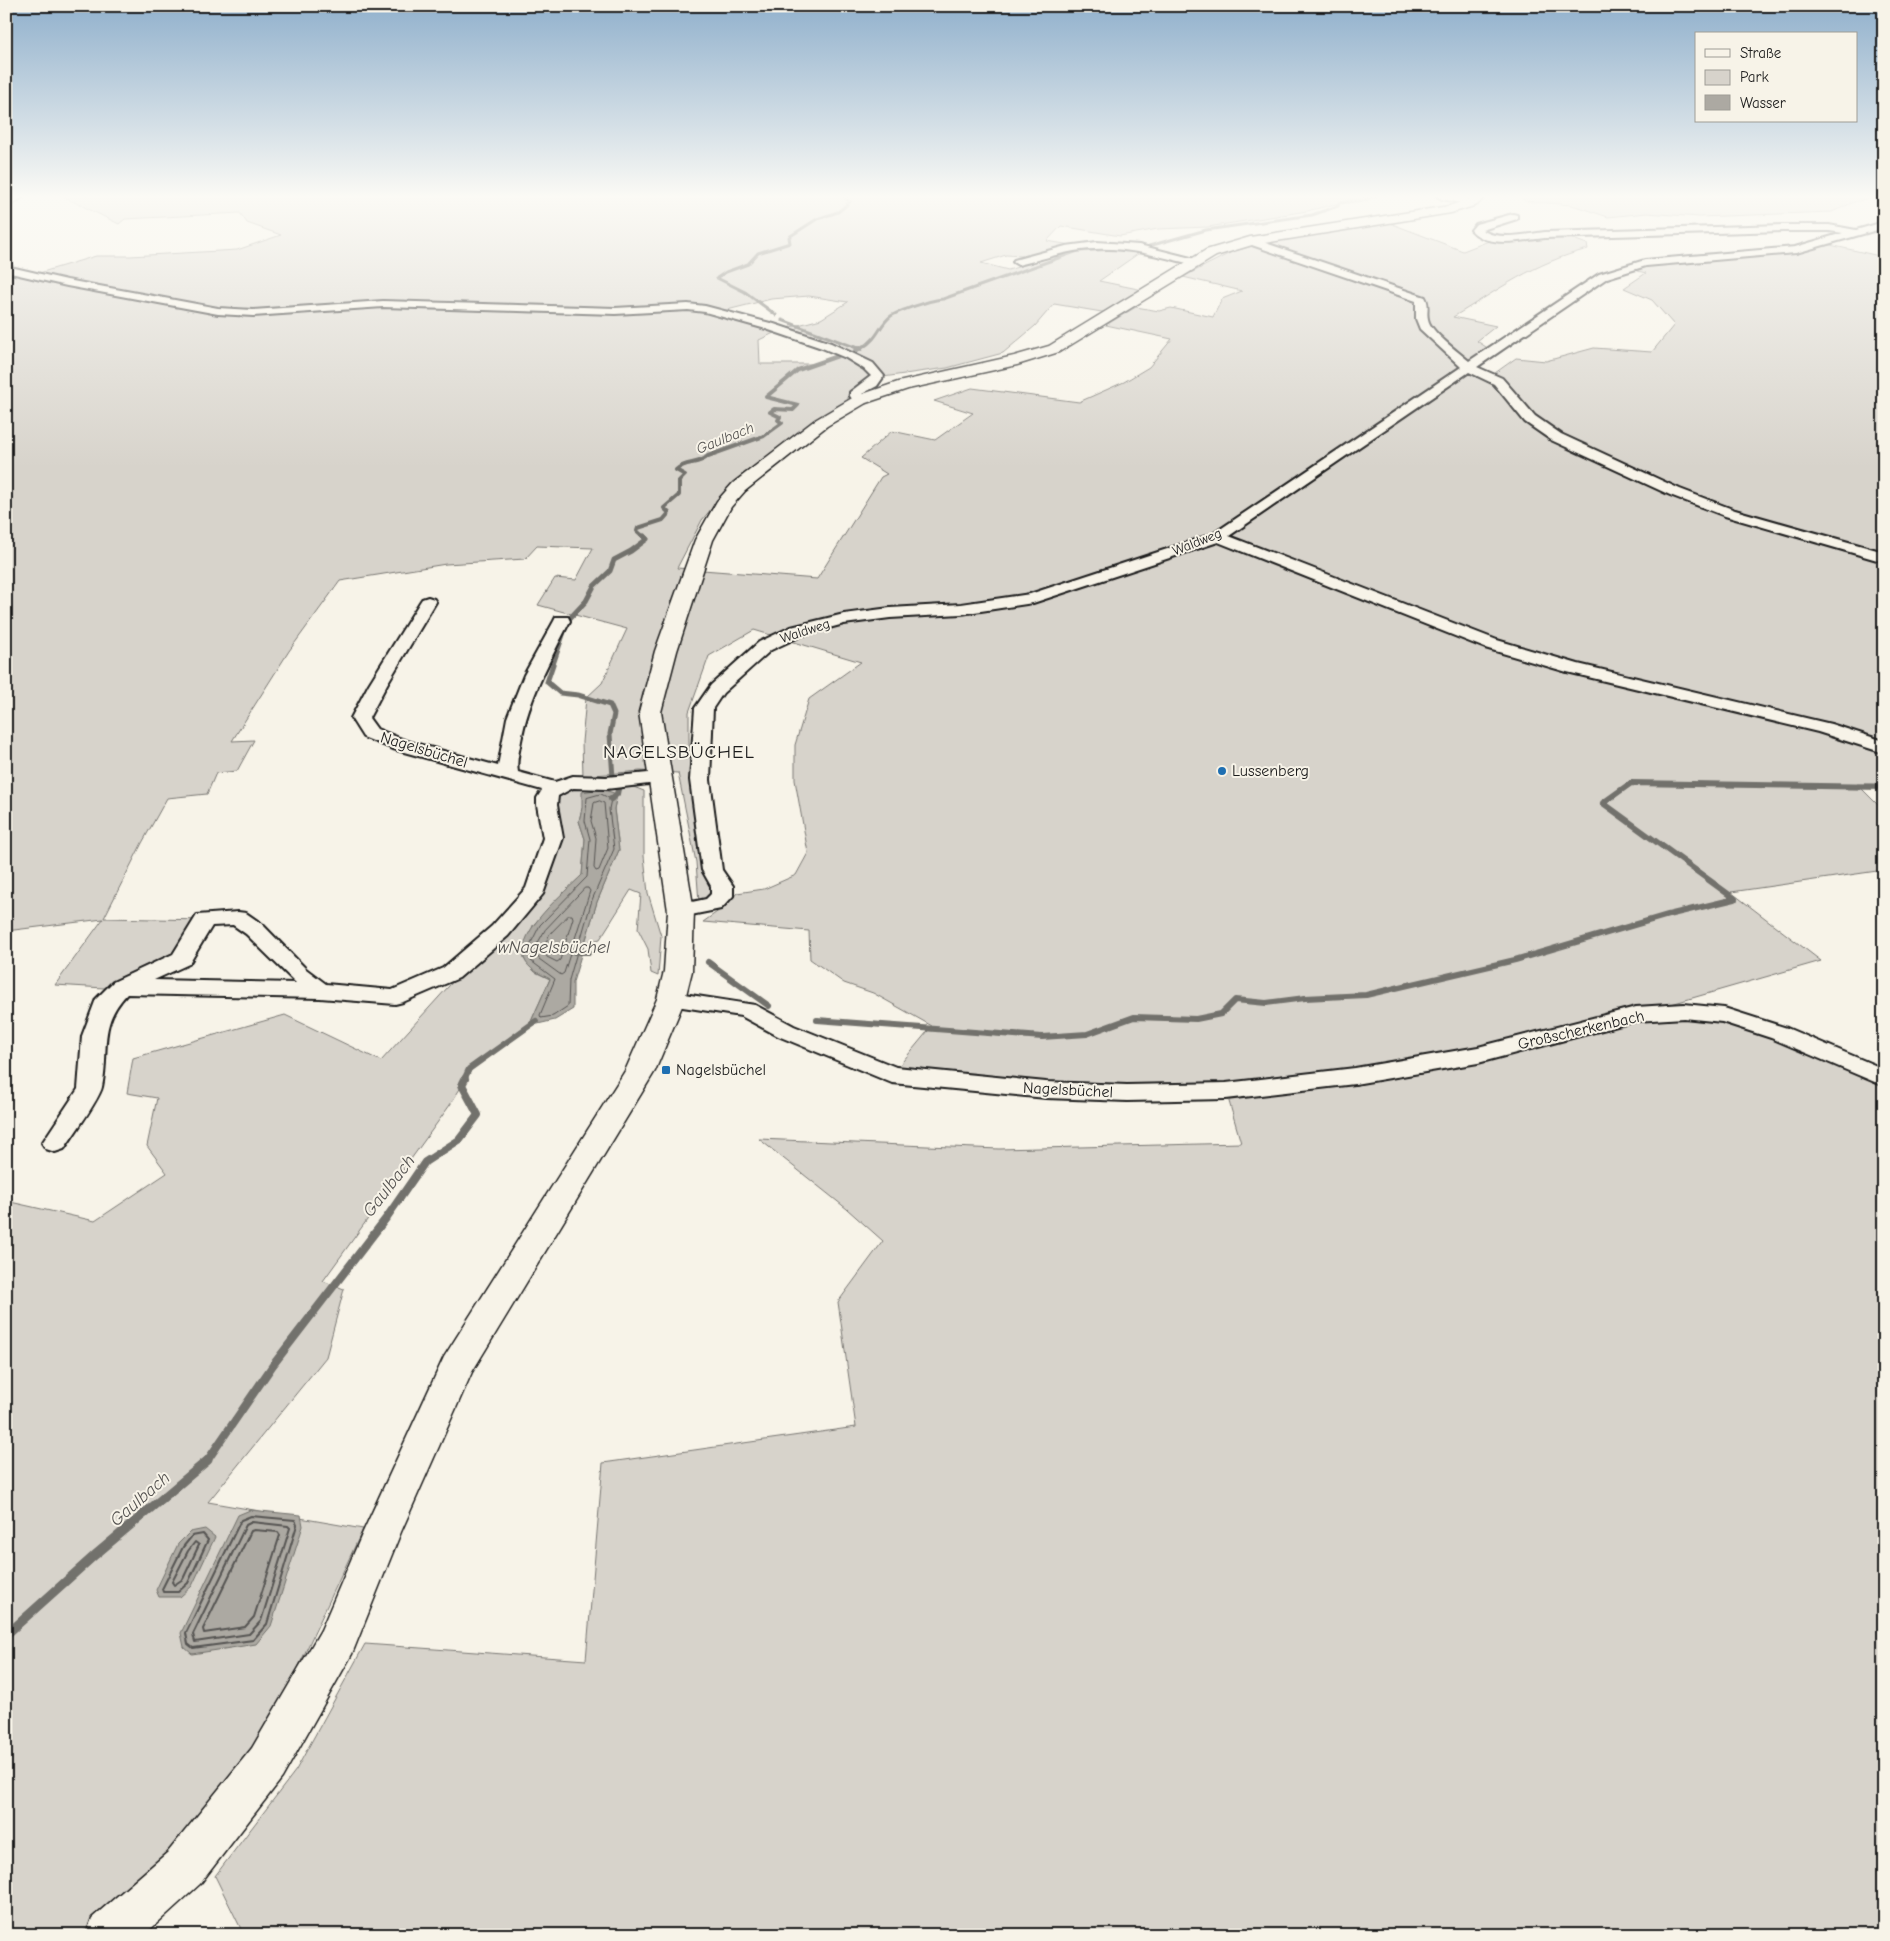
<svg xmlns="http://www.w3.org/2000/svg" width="1890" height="1941" font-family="'Comic Neue',sans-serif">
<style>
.green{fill:#d7d3cb;stroke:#7a7874}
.water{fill:#aca9a2;stroke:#72716c}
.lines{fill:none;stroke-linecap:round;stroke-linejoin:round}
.shore-far1{stroke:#565452;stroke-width:1}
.shore{stroke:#565452;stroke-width:2}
.stream-far5{stroke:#72716c;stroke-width:3}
.stream-far4{stroke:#72716c;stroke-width:4}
.stream-far3{stroke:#72716c;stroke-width:5}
.stream-far2{stroke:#72716c;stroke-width:6}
.stream-far1{stroke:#72716c;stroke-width:8}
.stream{stroke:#72716c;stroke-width:9}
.minor-casing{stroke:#1c1c1c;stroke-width:4}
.major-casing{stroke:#1c1c1c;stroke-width:3}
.minor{fill:#f7f3e8;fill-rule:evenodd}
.major{fill:#f7f3e8;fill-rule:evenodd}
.poi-dot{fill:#1f6fb2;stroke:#f7f3e8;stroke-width:2}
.labels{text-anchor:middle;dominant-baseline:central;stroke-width:4;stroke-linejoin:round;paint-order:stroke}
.far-street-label{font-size:14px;fill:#1c1c1c;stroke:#f7f3e8}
.far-water-label{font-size:15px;font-style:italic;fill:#565452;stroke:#f7f3e8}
.street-label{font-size:16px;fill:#1c1c1c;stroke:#f7f3e8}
.poi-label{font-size:16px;fill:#1c1c1c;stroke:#f7f3e8;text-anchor:start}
.water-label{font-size:18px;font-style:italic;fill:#565452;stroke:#f7f3e8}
.quarter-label{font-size:19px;letter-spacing:1px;fill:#1c1c1c;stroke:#f7f3e8}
</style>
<rect width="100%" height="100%" fill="#f7f3e8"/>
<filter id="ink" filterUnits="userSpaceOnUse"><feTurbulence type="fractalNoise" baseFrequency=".02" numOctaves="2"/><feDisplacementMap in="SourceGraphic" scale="10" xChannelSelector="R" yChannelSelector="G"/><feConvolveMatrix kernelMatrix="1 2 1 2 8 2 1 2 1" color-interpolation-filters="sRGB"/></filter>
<g filter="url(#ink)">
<!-- green -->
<path class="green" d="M62,196H1368L1307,211L1208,227L1158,229L1120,236L1061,226L1047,241L1077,246L1038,257L1006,255L981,263L1008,270L1082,248L1145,249L1099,281L1143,290L1108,313L1054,304L1035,326L1003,353L947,368L883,377L879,370L783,329L821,319L848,302L809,296L771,299L723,311L697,307L611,309L410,302L254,310L223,309L125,292L39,273L96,256H130L237,250L281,235L247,223L240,213L125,219L119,224Z
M1520,196H1879L1854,202L1832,212L1699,217L1647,213L1608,217L1572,205L1524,201Z
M1387,222L1463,251L1494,239L1562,235L1587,244L1588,249C1533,263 1500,289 1453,317L1496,326L1477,341L1489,349L1469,364C1458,354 1430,335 1426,321C1424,313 1428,306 1425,298L1263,243Z
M1257,245L1419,300L1418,319L1465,367L1211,536L1036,592L992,601L1004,608C1077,589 1149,566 1219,540L1493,646L1824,729L1884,749V784H1857L1884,811V870L1731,892L1821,961L1640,1013L1724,1015L1884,1078V1935H244L215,1876L296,1770L365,1644L586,1660L603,1463L856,1427L838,1302L883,1241L847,1209L759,1139L999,1149L1241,1143L1226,1091L1054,1084L898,1067L932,1026L873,993L844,983L810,959L809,931L703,922L727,905L737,893L764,889L796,875L808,853L795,780V745L809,699L861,662L754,630L709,656L689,712V743L691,773L715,890L711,899L699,903L696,862L678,773L640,771L583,776L582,742L586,698L602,683L627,629L538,605L555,578L576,580L593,548L537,546L525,559L446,564L340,581L289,651L232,741L254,740L237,771L216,773L207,794L167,798L142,843L104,918L205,920L181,959L121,987L104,988L55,985L103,919L6,931V271L35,277L48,283L216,313L390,306L603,314L684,310L712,314L776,332L759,340L760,364H815L844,355L864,366L872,376C865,384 855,386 848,394V401L827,413L727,490L702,520L677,568L817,579L881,477L887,474L861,458L892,431L935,440L973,413L934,401L972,388L1079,402L1124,382L1149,367L1172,339L1106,325L1136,307L1159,311L1171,308L1213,317L1222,299L1242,291L1183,277L1234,251Z
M1830,245L1884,257V551L1775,522L1692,494L1555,433L1525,409L1495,373L1516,358L1546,361L1594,348L1652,352L1674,325L1652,300L1624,288L1646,273L1630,269L1649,265L1791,252Z
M1471,371L1485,377L1519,414L1663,491L1884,560V745L1640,683L1491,642L1227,537L1357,445Z
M631,786L644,791V856L648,893L661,936L658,976L651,973L648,949L638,929L641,894L631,890L600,939L585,943L597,902L619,850L614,809L617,794L582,808L579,821L585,839L582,875L533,925L524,959L535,972L550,979L529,1026L474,1066L450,1105L323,1281L344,1289L326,1357L208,1502L363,1529L296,1672L250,1753L165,1856L92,1924L78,1935H6V1201L95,1221L167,1173L147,1146L157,1098L127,1093L133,1058L285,1015L381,1061L458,976L542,890L553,799L567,787L601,789Z"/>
<!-- water -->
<path class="water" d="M601,789L617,794L614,809L619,850L597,902L573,982V1009L555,1020L529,1026L550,979C541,974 528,970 524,958C517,930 564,893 582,875L585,839L579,821L582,808V792Z
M250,1510L301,1515L303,1526L271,1626L256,1644L192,1654L184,1647L181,1633L238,1515Z
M205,1529L215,1537L192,1586L180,1597H159L156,1590L178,1544L190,1532Z"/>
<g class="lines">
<!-- shore-far1 -->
<path class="shore-far1" d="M601,794L611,799L609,809L614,849L592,900L569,980L568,1006L553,1016L541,1018L540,1015L555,979L531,961L529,947L540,925L587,877L590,839L585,821L587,798Z
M600,801L604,803L608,848L599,870L596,871L594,868L596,838L591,821L594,803Z
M585,888H588L590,891L564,973L561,975L539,959L535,948L545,930Z
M569,915H572L573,918L560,960L557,962L547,957L543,950L549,935Z"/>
<!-- shore -->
<path class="shore" d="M251,1516L295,1520L297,1525L267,1624L253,1640L193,1648L188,1644L186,1633L241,1520Z
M252,1522L288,1526L290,1528L261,1621L249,1634L195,1642L193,1634L246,1525Z
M254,1530L278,1532L280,1535L254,1617L245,1627L204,1633L203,1629L251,1531Z
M203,1534L208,1540L188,1583L178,1592H163L162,1589L183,1547L192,1536Z
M195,1542L199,1545L183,1579L174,1585L172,1582L188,1551Z"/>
<!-- stream-far5 -->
<path class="stream-far5" d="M1149,246L1206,230L1312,215L1338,206L1339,203L1364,200L1375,196
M776,315L745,292L717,278L726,272L748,264L758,253L790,243L789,237L817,219L838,212L850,202L843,196
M782,320L857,348
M862,348C879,338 879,325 891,316C898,311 934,299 943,299L1078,251L1118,249"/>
<!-- stream-far4 -->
<path class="stream-far4" d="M854,346L861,349
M854,352L864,346
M645,538L637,531L638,528L663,520L669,513L664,508L679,495V481L685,475L676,470C686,460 698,466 708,456L764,436L782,423L778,420L780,417L770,412L774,409L793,410L798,405L766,397L798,370L838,356"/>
<!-- stream-far3 -->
<path class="stream-far3" d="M570,618L586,601L594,586L610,571L614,560L631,551L647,539L644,536
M565,629L547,682L560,693L578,695L610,705L614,714L610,734L613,778"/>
<!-- stream-far2 -->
<path class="stream-far2" d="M611,799L617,794L618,789L614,785L613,776
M575,952H589
M708,962L769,1006
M817,1020L1042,1037L1087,1034L1134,1017L1196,1019L1221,1014L1235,1000L1266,1003L1305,998L1366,995L1515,960L1668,915L1735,899L1603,803L1631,783L1884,787
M464,1080L469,1069L536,1021"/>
<!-- stream-far1 -->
<path class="stream-far1" d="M207,1461L273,1365L387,1217L425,1162L459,1140L478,1115L462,1085L465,1079"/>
<!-- stream -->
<path class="stream" d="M6,1635L95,1555L208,1460"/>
<!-- minor casing -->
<g class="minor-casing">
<path id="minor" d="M13,196H24L6,209V201Z
M1437,196H1457L1476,200L1478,202L1473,205L1442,199Z
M1513,214L1517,215V219L1482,230C1498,241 1527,234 1545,232L1783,225H1829L1856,230L1884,222V228L1796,253L1646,266L1607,278L1477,367L1502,378L1535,416L1561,434L1680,489L1735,510L1884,552V562L1725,516L1670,495L1551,440L1525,422L1494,384L1469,372L1229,536L1497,640L1578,664L1831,724L1884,741V753L1818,732L1567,672L1485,648L1218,542L1033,603L961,614L890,618L844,624L803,635L771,650L723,693L713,708L710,780L722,870L733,886V896L721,909L681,917L673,916L670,911L673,906L706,899L711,894V886L702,870L690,780L695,708L711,685L759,642L791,627L844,614L890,608L961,604L1030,594L1213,534L1461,367L1420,329L1416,319V301L1246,243L1245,241L1246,239H1254L1425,297C1430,305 1426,311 1428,319C1430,332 1459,352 1469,361L1599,274L1645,260L1795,247L1843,233L1829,231H1783L1545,238C1523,240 1487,249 1471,230L1476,224Z
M1097,242L1139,245L1199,260L1200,262L1195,265C1154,255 1117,244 1074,251C1055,254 1037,261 1018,265L1013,262L1014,260L1066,246Z
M6,266L67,280L218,308L253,310L383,301L615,308L688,304L705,306L774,324L831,343L873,363L884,376L877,386L862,394L867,400L865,403H855L850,396V392L871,376L864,369L846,358L822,348L766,329L705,312L688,310L615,314L383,307L253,316L218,314L67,286L6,272Z
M428,597L434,599L436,602L387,684L369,718L377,729L407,741L498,766L507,718L524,675L554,621L556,617H568L570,621C550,660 529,698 521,741C519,752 516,761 518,772L555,782L573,776L606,777L659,772L666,774L669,778L666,782L606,789L573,788L558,796L557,805L563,838L543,894L508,936L459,978L403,1002L395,1004L320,998L127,994C97,1025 110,1051 102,1087C100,1098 72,1137 64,1149L55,1152L46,1149L42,1143L78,1089L82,1036L96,999L113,982L173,954L197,915L238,912L246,913L262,924L306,969L326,984L392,990L443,968L492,926L526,888L543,838L537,805V798L542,790L393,749L363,737L351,718L369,684L420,602L422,599ZM233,925L246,934L296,983L154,980L189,964L212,926Z
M671,992L755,1005L794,1026L896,1067L1046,1082L1127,1085L1226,1083L1355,1068L1478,1047L1636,1007L1684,1004L1724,1008L1787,1028L1884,1069V1086L1771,1038L1722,1022L1684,1018L1636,1021L1478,1063L1355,1084L1226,1099L1127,1101L1046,1098L892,1083L778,1036L741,1016L663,1004L660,999L663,994Z"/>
</g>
<!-- major casing -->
<g class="major-casing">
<path id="major" d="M1473,196H1486L1477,205L1451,213L1252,245L1216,256L1059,352L1017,365L908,389L866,403L827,426L745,491L731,507L713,540L677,651L661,712L694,911L692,971L685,999L655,1071L472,1372L401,1532L352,1654L282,1778L200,1884L144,1935H86L92,1918L168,1852L252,1748L321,1630L363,1532L444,1357L625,1071L657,999L664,971L668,911L639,712L655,651L695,540L717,501L733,483L815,420L854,397L898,382L1014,356L1049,346L1206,250L1250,237L1449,206L1469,199Z"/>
</g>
<!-- minor -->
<use href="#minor" class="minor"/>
<!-- major -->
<use href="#major" class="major"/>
</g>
</g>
<!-- sky -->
<linearGradient id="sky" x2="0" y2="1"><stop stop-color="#90b0cc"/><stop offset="0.42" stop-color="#fbfaf5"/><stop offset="1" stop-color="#fbfaf5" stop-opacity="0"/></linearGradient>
<rect width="1890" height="468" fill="url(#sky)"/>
<!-- markers -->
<g class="poi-dot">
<circle cx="1222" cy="771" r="5"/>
<rect x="661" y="1065" width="10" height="10" rx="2.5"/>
</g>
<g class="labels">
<!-- far-street labels -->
<g class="far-street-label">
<text transform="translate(1197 542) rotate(-22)">Waldweg</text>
<text transform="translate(805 631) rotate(-18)">Waldweg</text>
</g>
<!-- far-water labels -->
<g class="far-water-label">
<text transform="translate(725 438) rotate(-22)">Gaulbach</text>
</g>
<!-- street labels -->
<g class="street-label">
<text transform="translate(424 750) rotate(17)">Nagelsbüchel</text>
<text transform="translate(1581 1030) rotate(-13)">Großscherkenbach</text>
<text transform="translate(1068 1090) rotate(3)">Nagelsbüchel</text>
</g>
<!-- poi labels -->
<g class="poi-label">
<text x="1232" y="771">Lussenberg</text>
<text x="676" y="1070">Nagelsbüchel</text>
</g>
<!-- water labels -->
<g class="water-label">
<text x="554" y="947">wNagelsbüchel</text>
<text transform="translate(389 1186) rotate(-52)">Gaulbach</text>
<text transform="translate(140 1499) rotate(-41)">Gaulbach</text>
</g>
<!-- quarter labels -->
<g class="quarter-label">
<text x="679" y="752">NAGELSBÜCHEL</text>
</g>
</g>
<!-- margin -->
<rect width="1890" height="1941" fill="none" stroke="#f7f3e8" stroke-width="25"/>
<rect x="12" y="12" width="1865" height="1916" fill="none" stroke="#1c1c1c" stroke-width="2" filter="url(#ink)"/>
<!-- legend -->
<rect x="1695" y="32" width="162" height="90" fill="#f7f3e8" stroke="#9f9d96"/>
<rect x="1705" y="49" width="25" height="8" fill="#f7f3e8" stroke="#9f9d96"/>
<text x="1740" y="58" font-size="15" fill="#1c1c1c">Straße</text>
<rect x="1705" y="70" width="25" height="15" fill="#d7d3cb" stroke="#9f9d96"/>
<text x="1740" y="82" font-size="15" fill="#1c1c1c">Park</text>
<rect x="1705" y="95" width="25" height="15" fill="#aca9a2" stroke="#9f9d96"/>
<text x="1740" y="108" font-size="15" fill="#1c1c1c">Wasser</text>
</svg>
